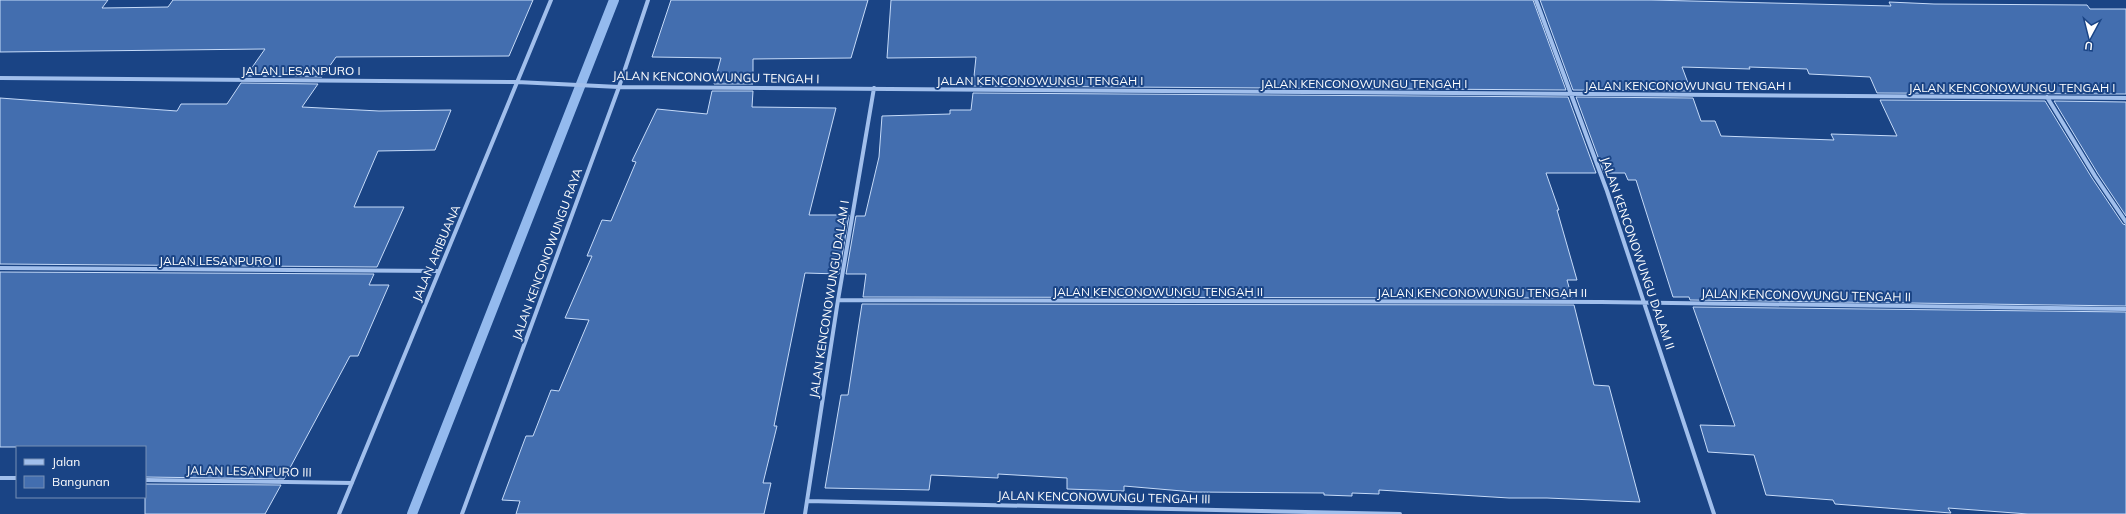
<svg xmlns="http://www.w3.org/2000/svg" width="2126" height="514" font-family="Mulish,sans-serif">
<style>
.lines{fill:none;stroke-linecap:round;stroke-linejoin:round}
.stream{stroke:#94baee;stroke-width:10}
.building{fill:#436eaf;stroke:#c6dbf9}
.minor{stroke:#a1bfec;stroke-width:4}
.labels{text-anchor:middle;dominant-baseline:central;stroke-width:4;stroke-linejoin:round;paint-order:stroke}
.street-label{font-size:12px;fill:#fff;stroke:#1a4485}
</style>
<rect width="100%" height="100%" fill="#1a4485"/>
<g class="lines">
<!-- stream -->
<path class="stream" d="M412,514L614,0"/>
</g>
<!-- building -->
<path class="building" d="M0,0H108L102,8L168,7L173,0H533L509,56L336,57L322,77L246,76L265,49L0,52Z
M671,0H868L851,58L753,59V84H714L721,58L652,57Z
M891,0H1533L1566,90L973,86L976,57L887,58Z
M1540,0H1651L1891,6L1889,2L1934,4L2087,5L2090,9H2126V94L1877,93L1870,77L1809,74L1807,69L1749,67L1750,69L1682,67L1691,91L1573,90Z
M241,83L318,84L302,107L379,111L451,110L435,150L378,151L354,207H404L377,267L0,264V98L177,111L181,104H227Z
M712,91H753L752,107L836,108L809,215H849L839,274L805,273L774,426H777L763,483H771L764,514H516L520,501L502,500L526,436H533L551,390L559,391L589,320L565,318L592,256H587L602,220L611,221L636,162L632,161L657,109L707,114Z
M973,93L1568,97L1596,173H1546L1559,210H1557L1577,280H1567L1572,298L863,297L866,274H846L856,216H865L879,157L882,116L950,114V110H971Z
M1576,97L1693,98L1701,121H1715L1721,136L1834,140L1831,134L1897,136L1880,100L2045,101L2092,178L2123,224L2126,225V306L1690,300L1689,297H1673L1636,180H1628L1625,173H1604Z
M2054,101L2126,102V216L2098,174Z
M0,272L374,274L369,285H389L358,356H350L284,479L145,477V447H0Z
M862,304L1574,305L1594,385L1609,386L1640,502L1547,498H1509L1379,490V494L1352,493V496L1324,495V493L1194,492L1124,486V491L1067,489V478L998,474V478L931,475L929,490L825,488L841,395H848Z
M1693,307L2126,312V514H2028L1948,508L1951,513L1835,504L1833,500L1766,495L1754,455L1708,452L1700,425L1735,426Z
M145,484L281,485L265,514H145Z"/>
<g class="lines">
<!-- minor -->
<path class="minor" d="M1536,0L1607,191L1714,514
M0,78L517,82L619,87L2126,98
M2047,97L2095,176L2126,222
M0,268L439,271
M838,300L1601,302L2126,309
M0,478H17
M145,480L352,483
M807,501L1400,514
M339,514L551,0
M462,514L619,87L648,0
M805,514L838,300L874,88"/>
</g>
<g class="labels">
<!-- street labels -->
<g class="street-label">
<text x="301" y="70">JALAN LESANPURO I</text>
<text transform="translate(716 77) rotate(1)">JALAN KENCONOWUNGU TENGAH I</text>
<text x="1040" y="80">JALAN KENCONOWUNGU TENGAH I</text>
<text x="1364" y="83">JALAN KENCONOWUNGU TENGAH I</text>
<text x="1688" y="85">JALAN KENCONOWUNGU TENGAH I</text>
<text x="2012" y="87">JALAN KENCONOWUNGU TENGAH I</text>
<text transform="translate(436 253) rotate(-67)">JALAN ARIBUANA</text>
<text transform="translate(1638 253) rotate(71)">JALAN KENCONOWUNGU DALAM II</text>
<text transform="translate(547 254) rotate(-70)">JALAN KENCONOWUNGU RAYA</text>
<text x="220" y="260">JALAN LESANPURO II</text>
<text x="1158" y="291">JALAN KENCONOWUNGU TENGAH II</text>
<text x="1482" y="292">JALAN KENCONOWUNGU TENGAH II</text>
<text transform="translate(1806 295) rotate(1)">JALAN KENCONOWUNGU TENGAH II</text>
<text transform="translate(829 299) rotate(-81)">JALAN KENCONOWUNGU DALAM I</text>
<text transform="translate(249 471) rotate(1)">JALAN LESANPURO III</text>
<text transform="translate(1104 497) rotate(1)">JALAN KENCONOWUNGU TENGAH III</text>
</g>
</g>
<!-- legend -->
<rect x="16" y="446" width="130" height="52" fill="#1a4485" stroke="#768fb6"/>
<rect x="24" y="459" width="20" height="6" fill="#a1bfec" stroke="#768fb6"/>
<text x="52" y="466" font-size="12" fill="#ffffff">Jalan</text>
<rect x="24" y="476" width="20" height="12" fill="#436eaf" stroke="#768fb6"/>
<text x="52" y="486" font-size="12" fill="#ffffff">Bangunan</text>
<!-- north arrow -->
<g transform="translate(2090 36) rotate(187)" stroke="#1a4485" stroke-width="3" paint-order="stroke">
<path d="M0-3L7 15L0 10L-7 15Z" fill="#ffffff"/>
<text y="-6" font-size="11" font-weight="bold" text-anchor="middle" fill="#ffffff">U</text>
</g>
</svg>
